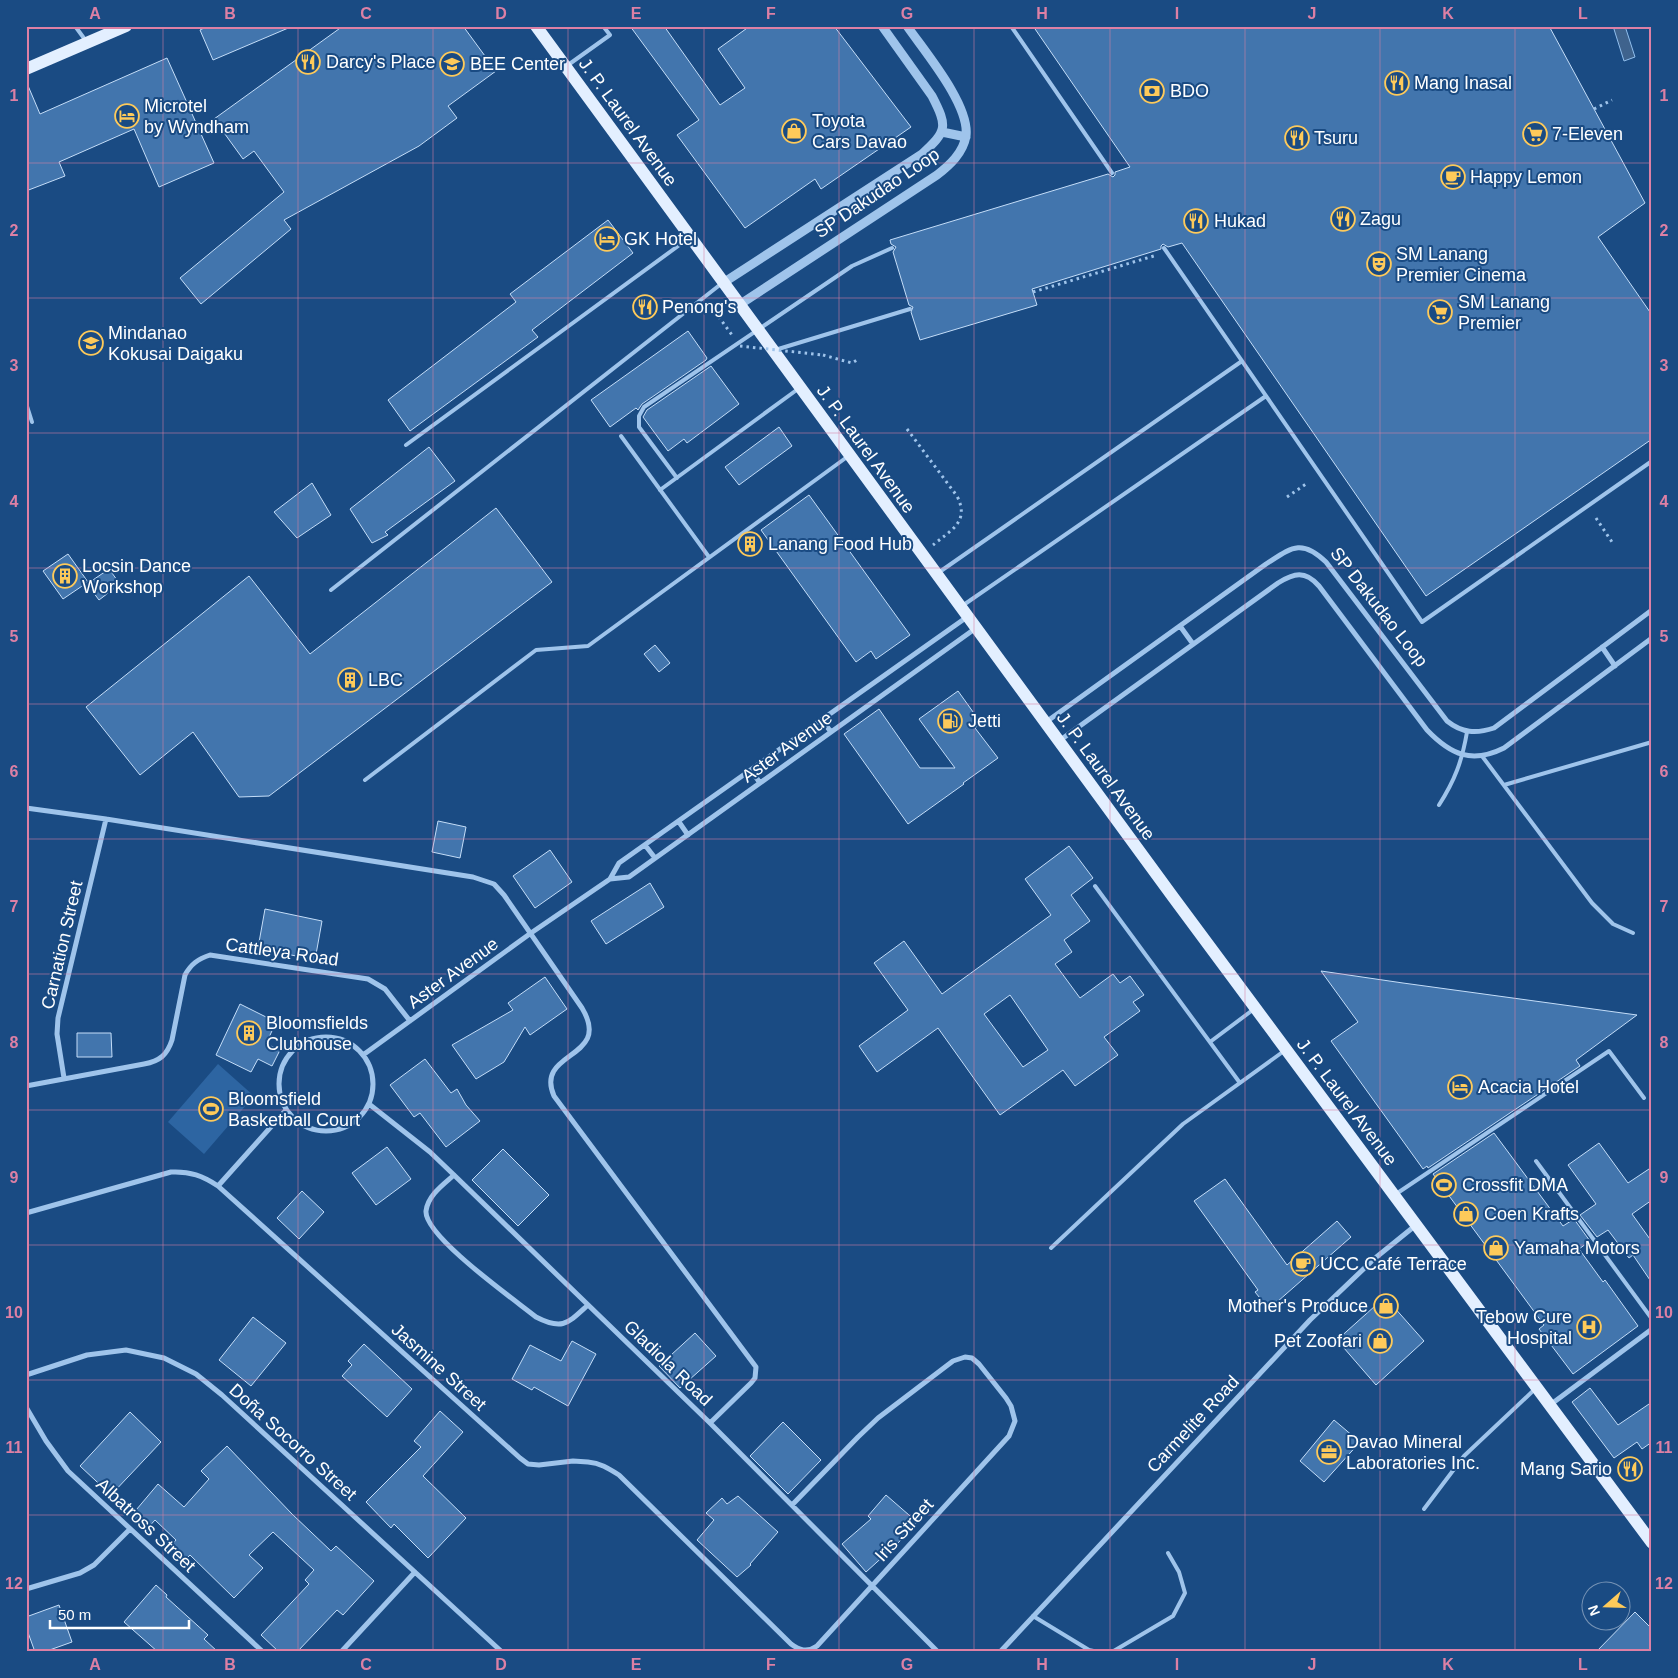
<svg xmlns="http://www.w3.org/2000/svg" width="1678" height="1678" font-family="Arial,sans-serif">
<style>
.green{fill:#2d65a2}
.water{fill:#3f638d;stroke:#91bfee}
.building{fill:#4275ad;stroke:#c4ddf8;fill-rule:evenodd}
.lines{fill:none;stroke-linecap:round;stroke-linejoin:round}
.path{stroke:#9fc4eb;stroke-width:3;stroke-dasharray:2.5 4;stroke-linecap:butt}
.service{stroke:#9fc4eb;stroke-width:4}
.minor{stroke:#9fc4eb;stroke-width:5}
.tertiary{stroke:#9fc4eb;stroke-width:9}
.primary{stroke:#e3efff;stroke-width:12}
.path-bridge{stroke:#9fc4eb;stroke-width:3;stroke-dasharray:2.5 4;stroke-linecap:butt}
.grid{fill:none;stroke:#dd80a5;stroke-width:1;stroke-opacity:0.55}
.labels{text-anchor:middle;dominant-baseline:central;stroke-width:4;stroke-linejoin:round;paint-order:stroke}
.poi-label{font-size:18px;fill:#fff;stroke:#1a4b83;text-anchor:start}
.street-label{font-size:18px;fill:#fff;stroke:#1a4b83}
.neatline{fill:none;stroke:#dd80a5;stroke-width:2}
.grid-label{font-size:16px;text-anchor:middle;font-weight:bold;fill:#dd80a5}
</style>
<rect width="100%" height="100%" fill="#1a4b83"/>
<!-- green -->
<path class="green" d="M218,1064L254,1096L204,1154L168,1122Z"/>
<!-- water -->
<path class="water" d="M1613,26H1625L1635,57L1624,61Z"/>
<!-- building -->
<path class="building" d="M208,26H293L213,60L200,30Z
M343,26H463L496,71L448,106L457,118L419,146L284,220L291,229L201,304L180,278L284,192L254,151L243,159L214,119Z
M630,26H664L720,105L745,88L718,49L750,26H834L911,127L821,189L815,179L745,228L677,135L699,120Z
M1033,26H1549L1645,203L1598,237L1652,315V439L1426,596L1182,243L1168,247L1163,244L1161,246V249L1032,289L1037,305L920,340L911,312L913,307L909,305L893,252L896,247L891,244L890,240L1108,174L1113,177L1115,175V172L1130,167Z
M167,58L214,163L159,187L134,129L59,162L65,176L26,191V81L40,114Z
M608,220L633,253L532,330L538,337L410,431L388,400L516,302L510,294Z
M688,331L707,358L706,360L642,404L638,410L636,408L610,427L591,400Z
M711,366L739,404L687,443L684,439L668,451L643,417L647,410Z
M779,427L792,446L739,485L725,467Z
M429,447L455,481L385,532L388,535L372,543L350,509Z
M312,483L331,515L297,538L274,512Z
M809,495L910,635L876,659L871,651L856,662L761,530Z
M496,508L552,582L269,796L239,797L193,732L140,775L86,707L249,576L310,654Z
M68,554L88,582L63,599L43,571Z
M109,569L120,584L99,600L87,584Z
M655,645L670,663L659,672L644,654Z
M958,691L981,723L975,728L998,758L963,783L964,784L908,824L844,734L879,709L920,768H955L919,719Z
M438,821L466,827L460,858L432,852Z
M1069,846L1093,878L1071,895L1090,921L1064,940L1072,952L1055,964L1080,998L1113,974L1120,983L1130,976L1144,995L1133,1002L1140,1011L1104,1037L1118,1055L1075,1086L1063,1070L1000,1115L938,1028L877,1072L859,1046L908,1010L874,963L904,941L942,994L1051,915L1025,879ZM1010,995L1048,1050L1023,1067L984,1014Z
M550,850L572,882L535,908L513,876Z
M650,883L664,907L606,944L591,921Z
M265,909L322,921L315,960L258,948Z
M1321,971L1403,983L1637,1015L1576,1060L1580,1066L1428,1168L1427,1166L1423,1169L1331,1041L1358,1022Z
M545,977L567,1009L530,1035L525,1027L504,1062L476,1079L452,1045L513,1010L508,1003Z
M240,1004L276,1022L266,1044L280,1050L272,1066L258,1059L251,1072L216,1055Z
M77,1033H111L112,1057H77Z
M425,1059L451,1093L457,1089L466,1105L480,1121L446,1147L420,1113L414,1117L390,1085Z
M1494,1133L1563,1226L1574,1219L1590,1241L1579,1249L1603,1282L1605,1280L1638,1326L1573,1374L1539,1329L1544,1325L1433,1174Z
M1599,1143L1628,1183L1652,1167V1200L1632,1214L1652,1242V1283L1633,1255L1629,1258L1608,1230L1597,1237L1580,1215L1596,1204L1568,1165Z
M387,1147L411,1179L376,1205L352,1173Z
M503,1149L549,1195L518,1226L472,1180Z
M1225,1179L1287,1265L1337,1221L1351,1237L1269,1309L1255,1292L1258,1290L1194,1201Z
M302,1191L324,1212L299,1239L277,1218Z
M1385,1297L1424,1341L1376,1385L1337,1340Z
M253,1317L286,1343L251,1386L219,1360Z
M695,1333L716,1356L680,1388L659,1366Z
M572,1341L596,1354L568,1406L534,1387L532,1390L512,1379L530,1345L561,1361Z
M364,1344L412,1389L387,1417L342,1376L352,1365L348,1361Z
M1590,1388L1618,1425L1652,1402V1442L1642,1449L1637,1442L1614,1458L1572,1402Z
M440,1411L463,1432L423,1476L466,1518L428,1558L394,1524L391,1528L366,1502L421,1447L414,1441Z
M130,1412L161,1442L111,1495L80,1466Z
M1334,1420L1360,1442L1324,1482L1300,1461Z
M783,1422L821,1460L788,1494L750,1456Z
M227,1446L292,1514L331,1551L336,1546L374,1581L343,1615L337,1610L297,1652H279L261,1635L309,1584L305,1580L314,1570L273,1532L249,1555L263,1568L234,1598L190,1555L184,1561L170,1547L176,1540L155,1520L146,1530L131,1516L158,1484L184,1507L209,1479L201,1471Z
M886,1495L917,1522L898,1543L866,1572L842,1544L871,1519L868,1516Z
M738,1496L778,1532L750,1564L751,1565L737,1577L697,1540L714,1520L706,1513L722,1498L727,1504Z
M156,1585L167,1595L166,1597L208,1635L204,1639L218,1652H158L124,1622Z
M59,1605L72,1642L44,1652H35L26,1627V1617Z
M1635,1612L1652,1629V1652H1596Z"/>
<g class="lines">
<!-- path -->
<path class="path" d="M1594,109L1612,100
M1033,292L1157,255
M711,306L732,335
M823,355L852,363L857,360
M907,429L957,496C970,522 951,530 933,545
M1287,497L1306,484
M1596,518L1614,545"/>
<!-- service -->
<path class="service" d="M75,26L86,41
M1011,26L1112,173
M1650,26L1652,31
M568,65L610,35L603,26
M1164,248L1422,622L1652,461
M775,350L910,309
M26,403L32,422
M621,436L709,557
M406,445L689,238
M677,478L639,427V416L644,407L852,266L892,248
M660,490L798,389
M938,573L1242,361
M331,590L721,284
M962,606L1266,396
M1482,756L1592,903L1613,924L1633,933
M365,780L536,650L588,646L847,457
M1504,785L1652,742
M1439,805C1455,780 1462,761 1467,732
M1095,886L1240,1083
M1210,1042L1254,1009
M1536,1161L1652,1319
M1396,1194L1609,1051L1644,1098
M1051,1248L1183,1124L1284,1051
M1424,1509L1464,1456L1535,1389
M1033,1616L1089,1650L1098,1652
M1112,1652L1173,1616L1185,1593L1179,1572L1168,1553"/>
<!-- minor -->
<path class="minor" d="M1180,626L1193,644
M1602,647L1615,666
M822,720L831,732
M1046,722L1266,564C1291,548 1301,538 1326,562L1447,721C1462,733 1476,734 1494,728L1652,610
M1059,741L1278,583C1294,573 1305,570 1319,586L1427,730C1451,755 1472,764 1504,748L1652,638
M751,770L760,783
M26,808L106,819L473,877L494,884L504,895L582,1008C613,1060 534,1050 554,1096L756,1367L755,1378L751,1383L710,1423
M679,822L688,835
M645,845L655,858
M610,879L629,877L976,628
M279 1084a47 47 0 1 1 94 0a47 47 0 1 1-94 0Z
M363,1055L531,933L610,879L619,863L967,617
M64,1078L57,1034L58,1018L106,819
M26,1086L144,1064C160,1061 167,1055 172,1040L185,975C191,964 198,959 210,955L368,979L385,989L410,1021
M369,1104L430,1152L454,1175L710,1423L938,1652
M454,1175C444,1184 428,1195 426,1211C424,1236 515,1300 536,1317C563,1331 568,1323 588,1305
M218,1186L286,1110
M26,1213L171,1172C190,1171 203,1176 218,1186L520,1458L528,1464L539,1465L573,1461L588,1462C600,1463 608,1468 619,1475L791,1644C799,1650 807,1653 817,1646L1009,1436L1015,1421L1011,1406L1006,1398L979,1364L972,1358L965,1357L953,1361L878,1418L858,1437L792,1505
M26,1375L87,1355L126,1350L164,1358L196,1374L222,1395L502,1652
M1550,1405L1652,1329
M26,1407L46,1441L68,1471L263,1652
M26,1589L80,1573L94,1565L130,1529
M341,1652L415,1572
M1000,1652L1310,1320L1374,1259L1416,1225"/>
<!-- tertiary -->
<path class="tertiary" d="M942,132L966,137
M723,283L922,154C947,131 948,127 932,96L882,26
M739,305L937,175C950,165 963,153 966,136C970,105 925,52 907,26"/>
<!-- primary -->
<path class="primary" d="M536,26L1173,897L1652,1543
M26,69L126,26"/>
<!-- path-bridge -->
<path class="path-bridge" d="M740,346L823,355"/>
</g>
<!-- grid -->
<path class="grid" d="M163,26V1652M298,26V1652M433,26V1652M568,26V1652M704,26V1652M839,26V1652M974,26V1652M1110,26V1652M1245,26V1652M1380,26V1652M1515,26V1652M26,163H1652M26,298H1652M26,433H1652M26,568H1652M26,704H1652M26,839H1652M26,974H1652M26,1110H1652M26,1245H1652M26,1380H1652M26,1515H1652"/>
<!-- icons -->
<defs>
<g id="restaurant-ring" transform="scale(1.25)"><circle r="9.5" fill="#1a4b83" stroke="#feca5a" stroke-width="1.5"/><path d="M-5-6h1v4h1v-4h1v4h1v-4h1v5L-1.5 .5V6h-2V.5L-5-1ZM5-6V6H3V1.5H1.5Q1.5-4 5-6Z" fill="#feca5a"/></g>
<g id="school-ring" transform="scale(1.25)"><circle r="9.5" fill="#1a4b83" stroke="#feca5a" stroke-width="1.5"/><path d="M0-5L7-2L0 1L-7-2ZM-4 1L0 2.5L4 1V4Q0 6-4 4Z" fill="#feca5a"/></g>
<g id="bank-ring" transform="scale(1.25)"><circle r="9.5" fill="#1a4b83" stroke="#feca5a" stroke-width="1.5"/><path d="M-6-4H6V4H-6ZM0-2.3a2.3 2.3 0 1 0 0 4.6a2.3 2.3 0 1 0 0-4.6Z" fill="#feca5a"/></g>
<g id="hotel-ring" transform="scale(1.25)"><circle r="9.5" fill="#1a4b83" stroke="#feca5a" stroke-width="1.5"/><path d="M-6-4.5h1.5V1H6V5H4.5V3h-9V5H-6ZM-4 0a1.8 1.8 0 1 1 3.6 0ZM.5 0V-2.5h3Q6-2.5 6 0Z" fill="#feca5a"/></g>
<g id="shop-ring" transform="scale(1.25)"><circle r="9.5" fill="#1a4b83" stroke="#feca5a" stroke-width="1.5"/><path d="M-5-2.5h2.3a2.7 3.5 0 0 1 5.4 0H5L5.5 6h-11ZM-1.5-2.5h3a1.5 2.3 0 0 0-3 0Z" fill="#feca5a"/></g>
<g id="supermarket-ring" transform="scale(1.25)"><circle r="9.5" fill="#1a4b83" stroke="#feca5a" stroke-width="1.5"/><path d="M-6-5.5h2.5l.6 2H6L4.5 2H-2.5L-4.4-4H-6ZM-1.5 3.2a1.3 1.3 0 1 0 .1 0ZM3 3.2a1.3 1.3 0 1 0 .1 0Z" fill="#feca5a"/></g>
<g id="cafe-ring" transform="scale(1.25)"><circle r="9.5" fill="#1a4b83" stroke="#feca5a" stroke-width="1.5"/><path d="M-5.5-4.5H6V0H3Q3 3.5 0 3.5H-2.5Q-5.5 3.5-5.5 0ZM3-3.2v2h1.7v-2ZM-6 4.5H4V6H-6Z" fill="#feca5a"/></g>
<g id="theatre-ring" transform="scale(1.25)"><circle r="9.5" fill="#1a4b83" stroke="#feca5a" stroke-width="1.5"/><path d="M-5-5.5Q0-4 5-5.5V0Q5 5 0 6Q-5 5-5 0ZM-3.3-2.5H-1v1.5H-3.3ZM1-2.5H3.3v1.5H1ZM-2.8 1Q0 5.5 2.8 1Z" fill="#feca5a"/></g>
<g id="university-ring" transform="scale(1.25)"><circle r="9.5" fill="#1a4b83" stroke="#feca5a" stroke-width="1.5"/><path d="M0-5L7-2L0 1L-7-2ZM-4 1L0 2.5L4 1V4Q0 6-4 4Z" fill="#feca5a"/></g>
<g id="building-ring" transform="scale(1.25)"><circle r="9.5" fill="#1a4b83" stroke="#feca5a" stroke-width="1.5"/><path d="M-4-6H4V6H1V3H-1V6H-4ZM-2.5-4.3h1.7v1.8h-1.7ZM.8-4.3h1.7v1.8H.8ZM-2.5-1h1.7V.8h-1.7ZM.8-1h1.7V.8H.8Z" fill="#feca5a"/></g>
<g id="fuel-ring" transform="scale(1.25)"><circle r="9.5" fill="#1a4b83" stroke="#feca5a" stroke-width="1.5"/><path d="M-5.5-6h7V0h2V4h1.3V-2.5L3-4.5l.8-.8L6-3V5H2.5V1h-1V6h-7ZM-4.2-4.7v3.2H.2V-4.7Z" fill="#feca5a"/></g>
<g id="stadium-ring" transform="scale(1.25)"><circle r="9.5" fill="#1a4b83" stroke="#feca5a" stroke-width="1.5"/><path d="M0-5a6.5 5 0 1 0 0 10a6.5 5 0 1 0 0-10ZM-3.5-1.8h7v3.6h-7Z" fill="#feca5a"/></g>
<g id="hospital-ring" transform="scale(1.25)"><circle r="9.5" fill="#1a4b83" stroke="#feca5a" stroke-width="1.5"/><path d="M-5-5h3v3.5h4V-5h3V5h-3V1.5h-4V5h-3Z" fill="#feca5a"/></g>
<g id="office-ring" transform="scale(1.25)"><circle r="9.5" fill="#1a4b83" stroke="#feca5a" stroke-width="1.5"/><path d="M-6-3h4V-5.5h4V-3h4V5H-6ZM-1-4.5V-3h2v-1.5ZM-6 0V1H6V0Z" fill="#feca5a"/></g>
</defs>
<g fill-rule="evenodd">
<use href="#restaurant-ring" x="308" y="62"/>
<use href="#school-ring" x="452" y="64"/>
<use href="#restaurant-ring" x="1397" y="83"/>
<use href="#bank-ring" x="1152" y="91"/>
<use href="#hotel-ring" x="127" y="116"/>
<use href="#shop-ring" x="794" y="131"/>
<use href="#supermarket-ring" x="1535" y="134"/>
<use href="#restaurant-ring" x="1297" y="138"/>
<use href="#cafe-ring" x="1453" y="177"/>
<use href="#restaurant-ring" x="1343" y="219"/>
<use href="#restaurant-ring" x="1196" y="221"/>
<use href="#hotel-ring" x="607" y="239"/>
<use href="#theatre-ring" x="1379" y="264"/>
<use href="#restaurant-ring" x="645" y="307"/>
<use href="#supermarket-ring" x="1440" y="312"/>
<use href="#university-ring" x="91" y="343"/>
<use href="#building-ring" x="750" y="544"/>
<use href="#building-ring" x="65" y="576"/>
<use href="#building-ring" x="350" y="680"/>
<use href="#fuel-ring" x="950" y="721"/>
<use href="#building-ring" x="249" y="1033"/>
<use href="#hotel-ring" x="1460" y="1087"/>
<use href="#stadium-ring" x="211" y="1109"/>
<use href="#stadium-ring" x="1444" y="1185"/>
<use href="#shop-ring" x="1466" y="1214"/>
<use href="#shop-ring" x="1496" y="1248"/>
<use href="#cafe-ring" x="1303" y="1264"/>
<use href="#shop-ring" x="1386" y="1306"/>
<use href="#hospital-ring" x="1589" y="1327"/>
<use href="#shop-ring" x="1380" y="1341"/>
<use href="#office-ring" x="1329" y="1452"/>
<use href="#restaurant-ring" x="1630" y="1469"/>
</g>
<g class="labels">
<!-- poi labels -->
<g class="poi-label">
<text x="326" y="62">Darcy's Place</text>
<text x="470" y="64">BEE Center</text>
<text x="1414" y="83">Mang Inasal</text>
<text x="1170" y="91">BDO</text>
<text x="144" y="106">Microtel<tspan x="144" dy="21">by Wyndham</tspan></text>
<text x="812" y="121">Toyota<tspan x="812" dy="21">Cars Davao</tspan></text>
<text x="1552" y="134">7-Eleven</text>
<text x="1314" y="138">Tsuru</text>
<text x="1470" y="177">Happy Lemon</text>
<text x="1360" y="219">Zagu</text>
<text x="1214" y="221">Hukad</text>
<text x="624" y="239">GK Hotel</text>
<text x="1396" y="254">SM Lanang<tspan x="1396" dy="21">Premier Cinema</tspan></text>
<text x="1458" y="302">SM Lanang<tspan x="1458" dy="21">Premier</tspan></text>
<text x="662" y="307">Penong's</text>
<text x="108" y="333">Mindanao<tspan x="108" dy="21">Kokusai Daigaku</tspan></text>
<text x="768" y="544">Lanang Food Hub</text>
<text x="82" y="566">Locsin Dance<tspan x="82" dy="21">Workshop</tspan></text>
<text x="368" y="680">LBC</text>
<text x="968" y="721">Jetti</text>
<text x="266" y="1023">Bloomsfields<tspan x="266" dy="21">Clubhouse</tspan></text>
<text x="1478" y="1087">Acacia Hotel</text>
<text x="228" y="1099">Bloomsfield<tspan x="228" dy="21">Basketball Court</tspan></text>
<text x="1462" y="1185">Crossfit DMA</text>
<text x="1484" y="1214">Coen Krafts</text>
<text x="1514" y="1248">Yamaha Motors</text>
<text x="1320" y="1264">UCC Café Terrace</text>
<text x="1368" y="1306" text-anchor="end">Mother's Produce</text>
<text x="1572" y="1317" text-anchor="end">Tebow Cure<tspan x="1572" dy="21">Hospital</tspan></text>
<text x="1362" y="1341" text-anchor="end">Pet Zoofari</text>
<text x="1346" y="1442">Davao Mineral<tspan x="1346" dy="21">Laboratories Inc.</tspan></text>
<text x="1612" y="1469" text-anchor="end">Mang Sario</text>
</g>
<!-- street labels -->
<g class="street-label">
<text transform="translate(628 122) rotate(54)">J. P. Laurel Avenue</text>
<text transform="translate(877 193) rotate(-34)">SP Dakudao Loop</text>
<text transform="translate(866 449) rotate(54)">J. P. Laurel Avenue</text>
<text transform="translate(1379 607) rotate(52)">SP Dakudao Loop</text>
<text transform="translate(787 747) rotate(-36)">Aster Avenue</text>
<text transform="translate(1106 776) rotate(54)">J. P. Laurel Avenue</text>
<text transform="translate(62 945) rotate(-77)">Carnation Street</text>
<text transform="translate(282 952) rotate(8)">Cattleya Road</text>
<text transform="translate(453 973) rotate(-36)">Aster Avenue</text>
<text transform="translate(1347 1102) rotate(53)">J. P. Laurel Avenue</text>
<text transform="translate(668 1363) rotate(44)">Gladiola Road</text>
<text transform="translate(439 1367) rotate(42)">Jasmine Street</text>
<text transform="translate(1193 1424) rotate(-47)">Carmelite Road</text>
<text transform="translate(293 1442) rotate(42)">Doña Socorro Street</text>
<text transform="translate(146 1525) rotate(43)">Albatross Street</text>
<text transform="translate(904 1530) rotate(-48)">Iris Street</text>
</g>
</g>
<!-- border -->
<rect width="1678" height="1678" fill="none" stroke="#1a4b83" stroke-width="55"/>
<!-- north arrow -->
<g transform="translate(1606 1606) rotate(250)"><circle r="24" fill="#1a4b83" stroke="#7693b5"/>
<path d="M0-4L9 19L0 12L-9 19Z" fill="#feca5a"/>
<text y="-8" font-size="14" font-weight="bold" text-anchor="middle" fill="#ffffff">N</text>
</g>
<!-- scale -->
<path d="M50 1620v8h139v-8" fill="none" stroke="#ffffff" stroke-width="2.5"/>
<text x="58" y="1620" font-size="15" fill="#ffffff" stroke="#1a4b83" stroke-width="4" paint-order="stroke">50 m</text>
<rect x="28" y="28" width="1622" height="1622" class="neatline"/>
<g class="grid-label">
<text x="95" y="19">A</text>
<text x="230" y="19">B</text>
<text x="366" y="19">C</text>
<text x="501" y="19">D</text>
<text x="636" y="19">E</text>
<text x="771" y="19">F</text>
<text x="907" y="19">G</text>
<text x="1042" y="19">H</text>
<text x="1177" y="19">I</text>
<text x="1312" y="19">J</text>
<text x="1448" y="19">K</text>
<text x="1583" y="19">L</text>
<text x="14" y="101">1</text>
<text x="1664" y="101">1</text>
<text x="14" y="236">2</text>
<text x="1664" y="236">2</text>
<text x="14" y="371">3</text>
<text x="1664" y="371">3</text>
<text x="14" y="507">4</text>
<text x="1664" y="507">4</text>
<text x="14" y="642">5</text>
<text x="1664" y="642">5</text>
<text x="14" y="777">6</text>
<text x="1664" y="777">6</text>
<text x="14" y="912">7</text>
<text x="1664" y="912">7</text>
<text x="14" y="1048">8</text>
<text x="1664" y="1048">8</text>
<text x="14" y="1183">9</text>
<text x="1664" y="1183">9</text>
<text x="14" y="1318">10</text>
<text x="1664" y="1318">10</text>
<text x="14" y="1453">11</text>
<text x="1664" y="1453">11</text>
<text x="14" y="1589">12</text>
<text x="1664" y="1589">12</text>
<text x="95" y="1670">A</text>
<text x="230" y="1670">B</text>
<text x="366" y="1670">C</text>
<text x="501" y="1670">D</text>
<text x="636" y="1670">E</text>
<text x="771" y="1670">F</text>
<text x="907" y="1670">G</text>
<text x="1042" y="1670">H</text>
<text x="1177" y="1670">I</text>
<text x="1312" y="1670">J</text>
<text x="1448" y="1670">K</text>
<text x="1583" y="1670">L</text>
</g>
</svg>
